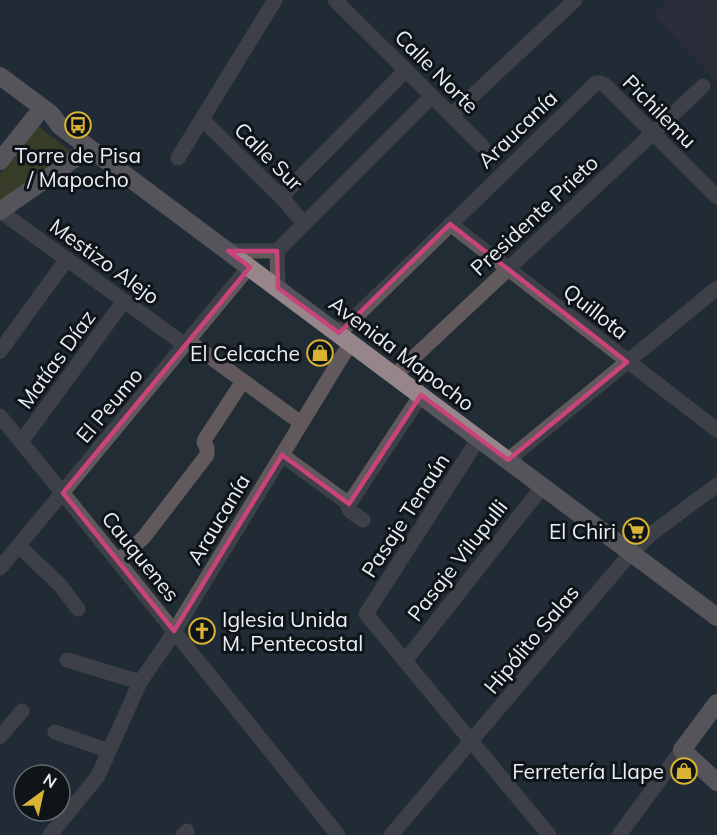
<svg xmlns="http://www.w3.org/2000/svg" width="717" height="835" font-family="Mulish,sans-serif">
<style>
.education{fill:#352f3f}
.green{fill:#50511a}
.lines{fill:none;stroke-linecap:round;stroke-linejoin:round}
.minor{stroke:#61595b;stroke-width:15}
.major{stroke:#96868a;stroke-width:18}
.marked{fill:none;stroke:#ca437a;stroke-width:4.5;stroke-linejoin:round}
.labels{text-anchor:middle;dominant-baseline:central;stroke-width:6;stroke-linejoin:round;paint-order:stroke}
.street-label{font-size:21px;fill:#e8eff5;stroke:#0f1418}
.poi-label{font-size:21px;fill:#e8eff5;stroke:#0f1418;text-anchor:end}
</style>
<rect width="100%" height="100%" fill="#212c35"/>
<!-- education -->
<path class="education" d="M669,0H717V81L653,15Z"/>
<!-- green -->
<path class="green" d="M38,126L69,150L0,201V174Z"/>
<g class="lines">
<!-- minor -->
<path class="minor" d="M335,0L483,147
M452,115L575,0
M202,119L286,202L304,224
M178,158L275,0
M281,197L406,70
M0,211L185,345
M450,224L717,430
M228,251H277
M278,288L277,251L432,96
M339,333L596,83H601L606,86L717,197
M188,341L301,423
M0,351L67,259
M395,375L703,86
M0,416L70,502L338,835
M479,438L366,614L549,835
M21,442L124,301
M282,455L349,504L348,507L350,511L363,520
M508,460L717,288
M349,504L421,395
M19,546L60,585L78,609
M118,561L144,537L207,455V448L204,442L205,439L243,381
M0,568L249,267
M67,660L140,682
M405,661L543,486
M55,732L109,751
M0,737L22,711
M50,835L98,776L140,682L167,643L351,342
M183,835L187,831
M391,835L631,553L651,534L717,485
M619,835L682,750"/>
<!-- major -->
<path class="major" d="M0,76L51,114L60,126L717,617
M0,161L35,117
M0,211L90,148
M717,703L682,750L717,782"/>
</g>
<!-- marked area -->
<path d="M0 0H717V835H0ZM450,224L627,362L508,460L421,395L349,504L282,455L174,631L63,493L250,267L228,251H277L278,288L339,333Z" fill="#212c35" fill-opacity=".55" fill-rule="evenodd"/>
<path class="marked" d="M450,224L627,362L508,460L421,395L349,504L282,455L174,631L63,493L250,267L228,251H277L278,288L339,333Z"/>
<!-- icons -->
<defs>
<g id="bus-ring" transform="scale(1.35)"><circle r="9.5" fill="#0f1418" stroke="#dab333" stroke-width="1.5"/><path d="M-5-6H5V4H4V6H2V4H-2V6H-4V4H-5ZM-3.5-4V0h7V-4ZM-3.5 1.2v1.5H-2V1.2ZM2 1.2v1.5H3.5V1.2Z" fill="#dab333"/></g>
<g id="shop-ring" transform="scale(1.35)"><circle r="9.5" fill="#0f1418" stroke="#dab333" stroke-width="1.5"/><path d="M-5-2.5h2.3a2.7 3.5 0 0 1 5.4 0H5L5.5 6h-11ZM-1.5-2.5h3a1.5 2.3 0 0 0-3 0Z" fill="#dab333"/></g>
<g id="supermarket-ring" transform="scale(1.35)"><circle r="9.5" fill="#0f1418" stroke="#dab333" stroke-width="1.5"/><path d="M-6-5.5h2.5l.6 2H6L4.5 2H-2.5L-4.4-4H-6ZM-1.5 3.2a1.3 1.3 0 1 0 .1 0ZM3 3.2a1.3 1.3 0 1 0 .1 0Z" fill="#dab333"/></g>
<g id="church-ring" transform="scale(1.35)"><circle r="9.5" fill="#0f1418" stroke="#dab333" stroke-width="1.5"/><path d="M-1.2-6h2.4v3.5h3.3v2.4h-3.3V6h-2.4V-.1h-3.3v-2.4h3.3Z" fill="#dab333"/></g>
</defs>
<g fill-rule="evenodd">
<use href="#bus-ring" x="78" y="125"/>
<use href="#shop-ring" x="320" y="353"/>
<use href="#supermarket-ring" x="636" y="531"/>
<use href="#church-ring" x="202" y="631"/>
<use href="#shop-ring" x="684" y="771"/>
</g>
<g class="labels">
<!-- street labels -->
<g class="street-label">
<text transform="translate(437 71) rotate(45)">Calle Norte</text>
<text transform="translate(660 111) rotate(45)">Pichilemu</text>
<text transform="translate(517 129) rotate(-44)">Araucanía</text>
<text transform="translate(269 156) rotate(45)">Calle Sur</text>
<text transform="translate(534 215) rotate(-43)">Presidente Prieto</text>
<text transform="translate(105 261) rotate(36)">Mestizo Alejo</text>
<text transform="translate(596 311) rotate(38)">Quillota</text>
<text transform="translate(402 353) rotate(37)">Avenida Mapocho</text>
<text transform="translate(56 359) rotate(-54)">Matías Díaz</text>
<text transform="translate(109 405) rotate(-50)">El Peumo</text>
<text transform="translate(405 515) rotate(-57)">Pasaje Tenaún</text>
<text transform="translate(218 519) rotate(-59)">Araucanía</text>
<text transform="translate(141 556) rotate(51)">Cauquenes</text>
<text transform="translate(457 560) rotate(-52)">Pasaje Vilupulli</text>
<text transform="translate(531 639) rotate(-50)">Hipólito Salas</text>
</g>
<!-- poi labels -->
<g class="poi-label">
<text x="78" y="155" text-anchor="middle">Torre de Pisa<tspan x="78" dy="24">/ Mapocho</tspan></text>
<text x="300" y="353">El Celcache</text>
<text x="616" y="531">El Chiri</text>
<text x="222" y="619" text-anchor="start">Iglesia Unida<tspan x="222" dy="24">M. Pentecostal</tspan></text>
<text x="664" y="771">Ferretería Llape</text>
</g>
</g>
<!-- north arrow -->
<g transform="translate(42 793) rotate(33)"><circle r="28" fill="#0f1418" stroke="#666c70" stroke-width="1.5"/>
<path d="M0-4.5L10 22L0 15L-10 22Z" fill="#dab333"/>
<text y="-9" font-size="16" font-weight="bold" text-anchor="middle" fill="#e8eff5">N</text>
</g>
</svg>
